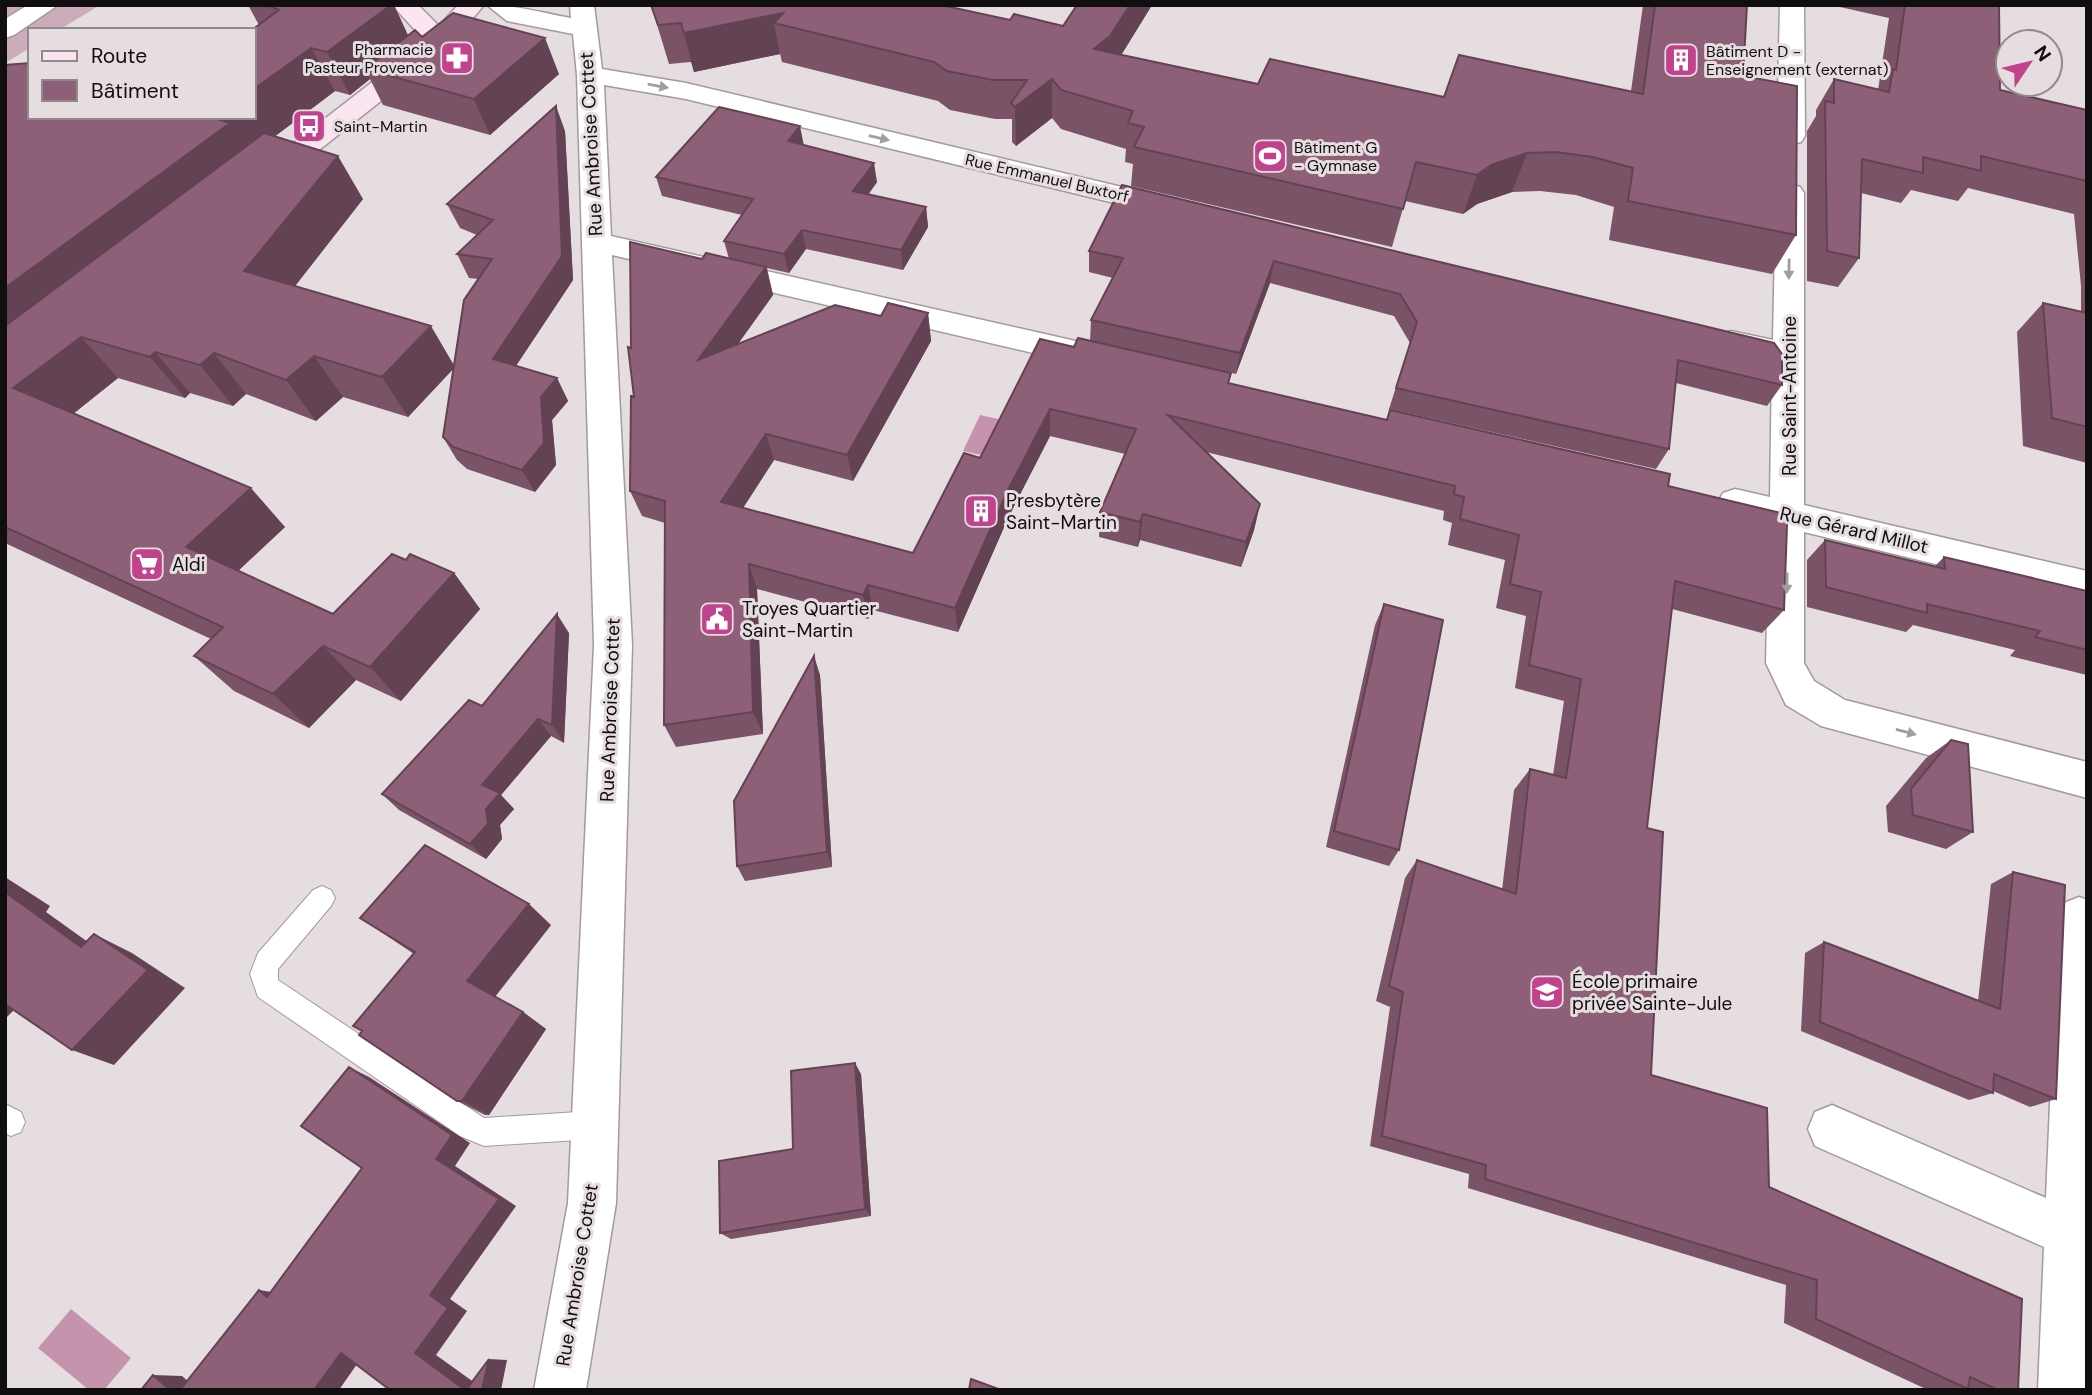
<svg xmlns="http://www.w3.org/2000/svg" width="2092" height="1395" font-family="'DM Sans',sans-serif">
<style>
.green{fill:#cbacbb}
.water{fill:#c593ac}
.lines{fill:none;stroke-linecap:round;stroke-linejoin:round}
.lane-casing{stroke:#a29a9e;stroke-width:2}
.street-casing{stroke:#a29a9e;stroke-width:3}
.secondary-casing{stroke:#a29a9e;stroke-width:3}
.lane{fill:#fff;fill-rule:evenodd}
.street{fill:#fff;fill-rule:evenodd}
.secondary{fill:#fbe5f0;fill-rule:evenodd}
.wall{fill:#7a5366}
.shaded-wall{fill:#634353}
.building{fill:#8e6077;stroke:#634353;stroke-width:2}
.oneway{fill:#a09f9f}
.labels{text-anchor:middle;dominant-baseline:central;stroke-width:6;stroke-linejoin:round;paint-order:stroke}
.far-poi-label{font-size:16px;fill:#110e10;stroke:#e6dde1;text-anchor:start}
.far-street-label{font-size:16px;fill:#110e10;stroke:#e6dde1}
.street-label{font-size:19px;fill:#110e10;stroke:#e6dde1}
.poi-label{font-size:19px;fill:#110e10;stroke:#e6dde1;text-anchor:start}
</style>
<rect width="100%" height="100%" fill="#e6dde1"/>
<!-- green -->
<path class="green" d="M5,5H100L59,30H30V48L5,63Z"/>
<!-- water -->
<path class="water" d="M980,415L1003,420L986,456L963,451Z
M71,1309L131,1358L104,1390H89L38,1348Z"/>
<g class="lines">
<!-- lane casing -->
<g class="lane-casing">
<path id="lane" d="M322,886L331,890L335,898L331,906L278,969V980L484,1118L594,1111L604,1115L608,1125L604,1135L594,1139L484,1146L460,1136L258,997L250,974L258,953L313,890Z
M5,1104L21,1112L25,1122L21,1132L11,1136L5,1133Z"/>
</g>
<!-- street casing -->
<g class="street-casing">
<path id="street" d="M28,5H58L14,35L5,38V19Z
M487,5C516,5 542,13 571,18L570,5H594L602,69L686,83L1168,198L1178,200L1182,207L1178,214L1168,216L686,99L604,85L611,236L1089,344L1100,347L1105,355L1100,363L1089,366L612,255L632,645L616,1203L586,1390H534L568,1203L594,645L577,75L573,34L507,21Z
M1780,5H1804L1805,136L1801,142L1791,144L1781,142L1777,136Z
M1790,184L1800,187L1804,193V505L2087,571V601L1804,532V663L1814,681L1845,700L2087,762V798L1821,726L1786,705L1766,663L1769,524L1723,511L1718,502L1723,493L1735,489L1770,497L1772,363L1720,350L1715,342L1720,334L1731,331L1773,340L1776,193L1780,187Z
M2079,897L2087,900V1390H2038L2044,1247L1815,1146L1808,1129L1815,1112L1832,1105L2046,1198L2058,917L2064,903Z"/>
</g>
<!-- secondary casing -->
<g class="secondary-casing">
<path id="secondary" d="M392,5H418L439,26L458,5H484L449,47L275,185L265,188L255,185L251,179L255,173L425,41Z"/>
</g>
<!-- lane -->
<use href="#lane" class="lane"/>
<!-- street -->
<use href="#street" class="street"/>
<!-- secondary -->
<use href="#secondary" class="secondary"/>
</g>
<!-- wall -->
<path class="wall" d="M248,5H394L408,35L422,37L559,74L490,135L383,105L370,79L350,95L335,91L274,137L363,199L295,286L454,366L478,279L469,278L457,254L477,235L460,228L447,204L565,131L573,280L516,366L557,378L568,401L552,420L556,465L535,492L467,469L457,460L443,437L454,368L408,417L343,397L316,421L246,394L233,406L190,393L185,398L118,378L73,414L285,527L238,571L333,614L406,560L454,573L480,609L401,701L356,680L309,728L234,691L194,656L211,639L5,543V65L254,117L259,25Z
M651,5L1010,20L1063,26L1152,5L1121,55L1258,84L1444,97L1631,91L1643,5H1747L1743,76L1796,235L1772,274L1609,240L1614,207L1576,195L1540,191L1512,192L1477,204L1463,214L1405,201L1392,247L1131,186L1133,164L1125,162L1126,149L1061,129L1052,118L1016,146L1012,142V119H995L950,110L938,101L782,62L780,54L694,72L691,62L669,64Z
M1831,5H2000L1999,8L2000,90L2087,110V463L2023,446L2017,332L2043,303L2081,312V286L2074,214L1968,188L1958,201L1911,190L1901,203L1861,193L1859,258L1838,287L1807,281V131L1816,116V110L1834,79L1878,90L1889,18Z
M804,145L877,182L868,195L926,207L928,227L903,270L806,249L789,273L767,268L773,295L738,344L881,316L928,313L931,341L853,481L774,460L743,508L913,553L980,458L1074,347L1090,341L1091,320L1113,278L1089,272V251L1122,185L1782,385L1767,406L1676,383L1669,449L1656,469L1389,409L1410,343L1394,316L1270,283L1236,374L1143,353L1231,373L1229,383L1668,486L1784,610L1762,633L1672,609L1647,828L1651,1075L1769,1187L2018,1390H1928L1784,1323L1786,1285L1468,1188L1469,1174L1370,1146L1390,1007L1376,1001L1405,878L1417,860L1502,890L1514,790L1530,769L1553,775L1564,701L1515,688L1526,616L1496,608L1505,560L1448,545L1452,523L1443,520L1444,511L1206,452L1260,504L1254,530L1241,567L1140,540L1138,547L1099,537L1100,512L1125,454L1050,436L1009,516L958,632L873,610L868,619L757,589L763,734L676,747L664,725L665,523L642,516L630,491L634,397L631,348L702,259H729L724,241L742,215L662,196L656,177Z
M1825,540L1935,566L1944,557L2087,591V675L2010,656L2015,650L1913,625L1906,632L1807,607V560Z
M1384,604L1399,850L1389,866L1326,847L1375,625Z
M569,633L564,743L551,736L501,795L514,809L500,825L502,839L486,859L399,810L382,794L482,706Z
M820,675L832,867L745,881L737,866Z
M1951,740L1973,832L1946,849L1888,832L1886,806L1926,758Z
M2013,872L2056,1099L2030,1107L1993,1091V1093L1969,1100L1801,1031L1805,953L1824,942L1978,1001L1991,884Z
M360,918L551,925L495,997L523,1012L546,1029L489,1115H485L457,1101L414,954Z
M861,1074L871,1216L731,1239L720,1233L793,1149Z"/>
<!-- shaded-wall -->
<path class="shaded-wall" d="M391,5H394L413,47L365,69L370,79L350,95L327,52Z
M1130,5H1152L1109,75L1094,49Z
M783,13L774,23L780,54L694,72L684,33Z
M545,38L559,74L490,135L474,99Z
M311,48L335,91L250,155L5,360V288L215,117H254V89Z
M1052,79V118L1016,146L1015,107Z
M556,106L565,131L573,280L505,382L493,359Z
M800,126L804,146L788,141Z
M1527,153L1512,192L1477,204L1463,214L1477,175L1491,165Z
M338,156L363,199L274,313L244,271Z
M874,163L877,182L856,211L853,191Z
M926,207L928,227L903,270L901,250Z
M802,230L806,249L789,273L784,254Z
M1274,261L1270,283L1236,374L1240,353Z
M766,267L773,295L707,387L698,360Z
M928,313L931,341L853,481L847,455Z
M431,326L455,367L408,417L382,377Z
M81,337L118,378L54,429L13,388Z
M155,352L190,393L185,398L150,357Z
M214,353L246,394L233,406L200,365Z
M314,356L343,397L316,421L286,380Z
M557,378L568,401L552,420L556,465L535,492L522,470L541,397Z
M1050,409V436L1009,516L958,632L955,608L1008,490Z
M766,434L774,460L730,528L721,502Z
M251,488L285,527L224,584L186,547Z
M1260,504L1254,530L1241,567L1246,542Z
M1143,514L1140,540L1138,547L1140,522Z
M749,564L757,589L763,734L753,712Z
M454,573L480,609L401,701L370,667Z
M868,585L873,610L868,619L863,595Z
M557,614L569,633L564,743L552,725Z
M323,646L356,680L309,728L273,694Z
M814,656L820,675L832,867L827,852Z
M538,719L551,736L501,795L514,809L500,825L502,839L486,859L470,844L482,785Z
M5,877L50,906L46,912L120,965L81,947L5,892Z
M529,904L551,925L492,1000L467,981Z
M94,934L132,953L185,988L114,1065L72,1050Z
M5,995L22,1002L5,1019Z
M523,1012L546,1029L489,1115L462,1101Z
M855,1063L861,1074L871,1216L865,1209Z
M349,1067L369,1077L470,1143L455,1166L516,1206L450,1299L467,1311L436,1355L482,1388L489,1359L507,1360L501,1390H465L415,1353L430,1295L436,1159Z
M259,1290L284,1294L267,1297Z
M341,1353L364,1354L339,1390H314Z
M153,1375L182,1376L198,1390H170Z"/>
<!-- building -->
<path class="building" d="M268,5H391L327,52L311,48L254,89V30H252L279,10Z
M651,5H941L1010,20L1014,14L1063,26L1077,5H1130L1110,36L1094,49L1258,84L1270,59L1444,97L1459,55L1643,94L1655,5H1747L1743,76L1797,86L1796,235L1628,201L1633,168L1593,157L1556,152L1527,153L1491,165L1477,175L1416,162L1403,209L1134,147L1144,127L1128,123L1133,111L1061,90L1052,79L1015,107L1011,103L1027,80H993L947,71L934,62L774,23L783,13L684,33L681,23L658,25Z
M1905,5H1999L2000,90L2087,110V181L1981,156V171L1923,157V173L1862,159L1859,258L1827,251L1825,101L1834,103V79L1889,92L1893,69L1896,70Z
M453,13L545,38L474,99L365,69L415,30L422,37Z
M30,63V117H215L214,118L230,123L5,288V65Z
M556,106L562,256L493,359L557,378L541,397L544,443L522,470L453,447L443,437L464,300L492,259L457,254L493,220L447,204Z
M719,107L800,126L788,141L874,163L853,191L926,207L901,250L802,230L784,254L724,241L753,199L656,177Z
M264,133L338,156L244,271L431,326L382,377L314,356L286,380L214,353L200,365L155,352L150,357L81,337L13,388L251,488L186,547L333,614L392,554L406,560L410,554L454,573L370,667L323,646L273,694L194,656L223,627L5,527V326Z
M1122,185L1774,343L1782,354V385L1678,360L1669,449L1396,388L1417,322L1400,294L1274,261L1240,353L1091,320L1123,258L1089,251Z
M630,242L702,259L706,253L766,267L698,360L835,305L881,316L888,303L928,313L847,455L766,434L721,502L913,553L964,453L980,458L1040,339L1074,347L1078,338L1231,373L1228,383L1387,420L1390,410L1670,474L1668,486L1785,514L1787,525L1784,610L1675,581L1647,828L1663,832L1651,1075L1767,1108L1769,1187L2022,1299L2018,1390H1998L1970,1377L1968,1389L1816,1319L1817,1280L1485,1179L1486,1165L1382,1136L1403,992L1389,986L1417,860L1516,894L1530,769L1566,778L1581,679L1529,665L1541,592L1510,584L1519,535L1460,519L1464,497L1454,494L1455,486L1168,415L1260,504L1246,542L1143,514L1140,522L1100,512L1136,429L1050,409L1008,490L955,608L868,585L863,595L749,564L753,712L664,725L665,501L630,491L631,396L634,397L628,347L631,348Z
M2043,303L2087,313V427L2052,418Z
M1825,540L1945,569L1944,557L2087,591V650L2035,637L2040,631L1927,604V613L1826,587Z
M1384,604L1443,620L1399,850L1334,831Z
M557,614L552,725L538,719L482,785L500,793L486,809L488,824L470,844L382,794L469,700L482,706Z
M814,656L827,852L737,866L734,801Z
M1951,740L1968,744L1973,832L1913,815L1911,789Z
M425,845L529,904L467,981L523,1012L462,1101H457L359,1035L362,1031L353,1026L415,952L360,918Z
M2013,872L2065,885L2056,1099L1994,1074L1993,1093L1820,1022L1824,942L2000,1009Z
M5,883L9,886L5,891Z
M5,892L81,947L94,934L148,970L72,1050L5,1004Z
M855,1063L865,1209L720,1233L719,1161L793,1149L791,1071Z
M349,1067L452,1135L436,1159L499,1199L430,1295L448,1308L415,1353L465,1390H390L341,1353L314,1390H180L259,1290L267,1297L362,1168L301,1126Z
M489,1359L482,1390H466Z
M153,1375L170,1390H141Z
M971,1379L1001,1390H969Z"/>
<!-- one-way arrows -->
<defs><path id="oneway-solid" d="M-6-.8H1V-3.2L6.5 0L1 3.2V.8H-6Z" transform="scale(1.75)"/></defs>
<g class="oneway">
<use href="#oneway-solid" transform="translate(658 86) rotate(10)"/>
<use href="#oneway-solid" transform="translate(879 138) rotate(13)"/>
<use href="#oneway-solid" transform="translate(1789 269) rotate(91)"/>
<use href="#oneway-solid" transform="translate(1787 583) rotate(91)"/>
<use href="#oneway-solid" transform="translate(1906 732) rotate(15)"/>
</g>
<!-- icons -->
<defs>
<g id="pharmacy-square" transform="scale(1.75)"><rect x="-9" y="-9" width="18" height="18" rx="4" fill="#c1428d" stroke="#e6dde1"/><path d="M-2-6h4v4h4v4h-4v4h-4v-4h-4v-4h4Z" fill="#fff"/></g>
<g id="building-square" transform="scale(1.75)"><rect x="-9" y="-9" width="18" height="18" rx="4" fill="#c1428d" stroke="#e6dde1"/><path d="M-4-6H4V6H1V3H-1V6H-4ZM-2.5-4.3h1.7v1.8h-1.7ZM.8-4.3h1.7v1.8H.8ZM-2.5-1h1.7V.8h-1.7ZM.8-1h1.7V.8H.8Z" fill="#fff"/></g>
<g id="bus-square" transform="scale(1.75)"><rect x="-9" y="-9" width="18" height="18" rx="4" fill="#c1428d" stroke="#e6dde1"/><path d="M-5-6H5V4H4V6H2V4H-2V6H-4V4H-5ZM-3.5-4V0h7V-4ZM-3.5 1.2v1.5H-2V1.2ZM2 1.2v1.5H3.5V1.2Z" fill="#fff"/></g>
<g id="stadium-square" transform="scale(1.75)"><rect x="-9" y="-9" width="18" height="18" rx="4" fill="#c1428d" stroke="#e6dde1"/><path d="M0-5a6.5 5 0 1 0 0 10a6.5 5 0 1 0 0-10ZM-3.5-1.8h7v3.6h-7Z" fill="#fff"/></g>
<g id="supermarket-square" transform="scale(1.75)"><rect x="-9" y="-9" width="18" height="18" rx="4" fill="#c1428d" stroke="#e6dde1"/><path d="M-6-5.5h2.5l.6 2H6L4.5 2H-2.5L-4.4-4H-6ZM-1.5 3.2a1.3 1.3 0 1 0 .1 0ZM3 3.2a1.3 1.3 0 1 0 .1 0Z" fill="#fff"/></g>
<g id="civic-square" transform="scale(1.75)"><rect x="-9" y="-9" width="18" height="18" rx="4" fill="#c1428d" stroke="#e6dde1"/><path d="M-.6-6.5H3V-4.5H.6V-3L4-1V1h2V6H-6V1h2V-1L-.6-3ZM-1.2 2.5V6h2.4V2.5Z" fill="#fff"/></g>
<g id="school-square" transform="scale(1.75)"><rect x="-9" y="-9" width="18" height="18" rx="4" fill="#c1428d" stroke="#e6dde1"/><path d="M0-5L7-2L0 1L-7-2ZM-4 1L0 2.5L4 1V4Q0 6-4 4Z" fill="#fff"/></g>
</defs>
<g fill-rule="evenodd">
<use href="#pharmacy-square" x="457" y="58"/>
<use href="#building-square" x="1681" y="60"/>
<use href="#bus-square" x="309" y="126"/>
<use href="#stadium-square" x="1270" y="156"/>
<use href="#building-square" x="981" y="511"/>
<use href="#supermarket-square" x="147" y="564"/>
<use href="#civic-square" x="717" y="619"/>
<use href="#school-square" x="1547" y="992"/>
</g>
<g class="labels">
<!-- far-poi labels -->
<g class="far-poi-label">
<text x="433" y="49" text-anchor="end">Pharmacie<tspan x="433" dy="18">Pasteur Provence</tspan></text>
<text x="1706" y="51">Bâtiment D -<tspan x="1706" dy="18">Enseignement (externat)</tspan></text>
<text x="334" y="126">Saint-Martin</text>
<text x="1294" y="147">Bâtiment G<tspan x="1294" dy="18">- Gymnase</tspan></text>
</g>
<!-- far-street labels -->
<g class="far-street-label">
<text transform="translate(1047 178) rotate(13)">Rue Emmanuel Buxtorf</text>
</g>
<!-- street labels -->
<g class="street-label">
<text transform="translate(591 144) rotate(-93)">Rue Ambroise Cottet</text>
<text transform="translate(1789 396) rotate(-90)">Rue Saint-Antoine</text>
<text transform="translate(1854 530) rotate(13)">Rue Gérard Millot</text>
<text transform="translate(610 710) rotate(-88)">Rue Ambroise Cottet</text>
<text transform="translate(577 1275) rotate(-81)">Rue Ambroise Cottet</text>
</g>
<!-- poi labels -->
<g class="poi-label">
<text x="1006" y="500">Presbytère<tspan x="1006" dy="22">Saint-Martin</tspan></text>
<text x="172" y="564">Aldi</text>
<text x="742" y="608">Troyes Quartier<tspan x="742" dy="22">Saint-Martin</tspan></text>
<text x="1572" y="981">École primaire<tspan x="1572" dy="22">privée Sainte-Jule</tspan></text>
</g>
</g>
<!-- border -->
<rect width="2092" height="1395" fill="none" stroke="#110e10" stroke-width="14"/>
<!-- legend -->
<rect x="28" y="28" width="228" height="91" fill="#e6dde1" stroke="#918a8d" stroke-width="2"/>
<rect x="42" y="51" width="35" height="10" fill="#fbe5f0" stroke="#918a8d" stroke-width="2"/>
<text x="91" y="63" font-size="21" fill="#110e10">Route</text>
<rect x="42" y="80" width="35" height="21" fill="#8e6077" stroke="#918a8d" stroke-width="2"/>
<text x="91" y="98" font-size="21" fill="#110e10">Bâtiment</text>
<!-- north arrow -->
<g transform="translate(2029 63) rotate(55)"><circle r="33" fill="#e6dde1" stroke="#918a8d" stroke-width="2"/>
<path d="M0-5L12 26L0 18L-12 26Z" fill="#c1428d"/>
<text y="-10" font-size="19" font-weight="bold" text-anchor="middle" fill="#110e10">N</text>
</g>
</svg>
